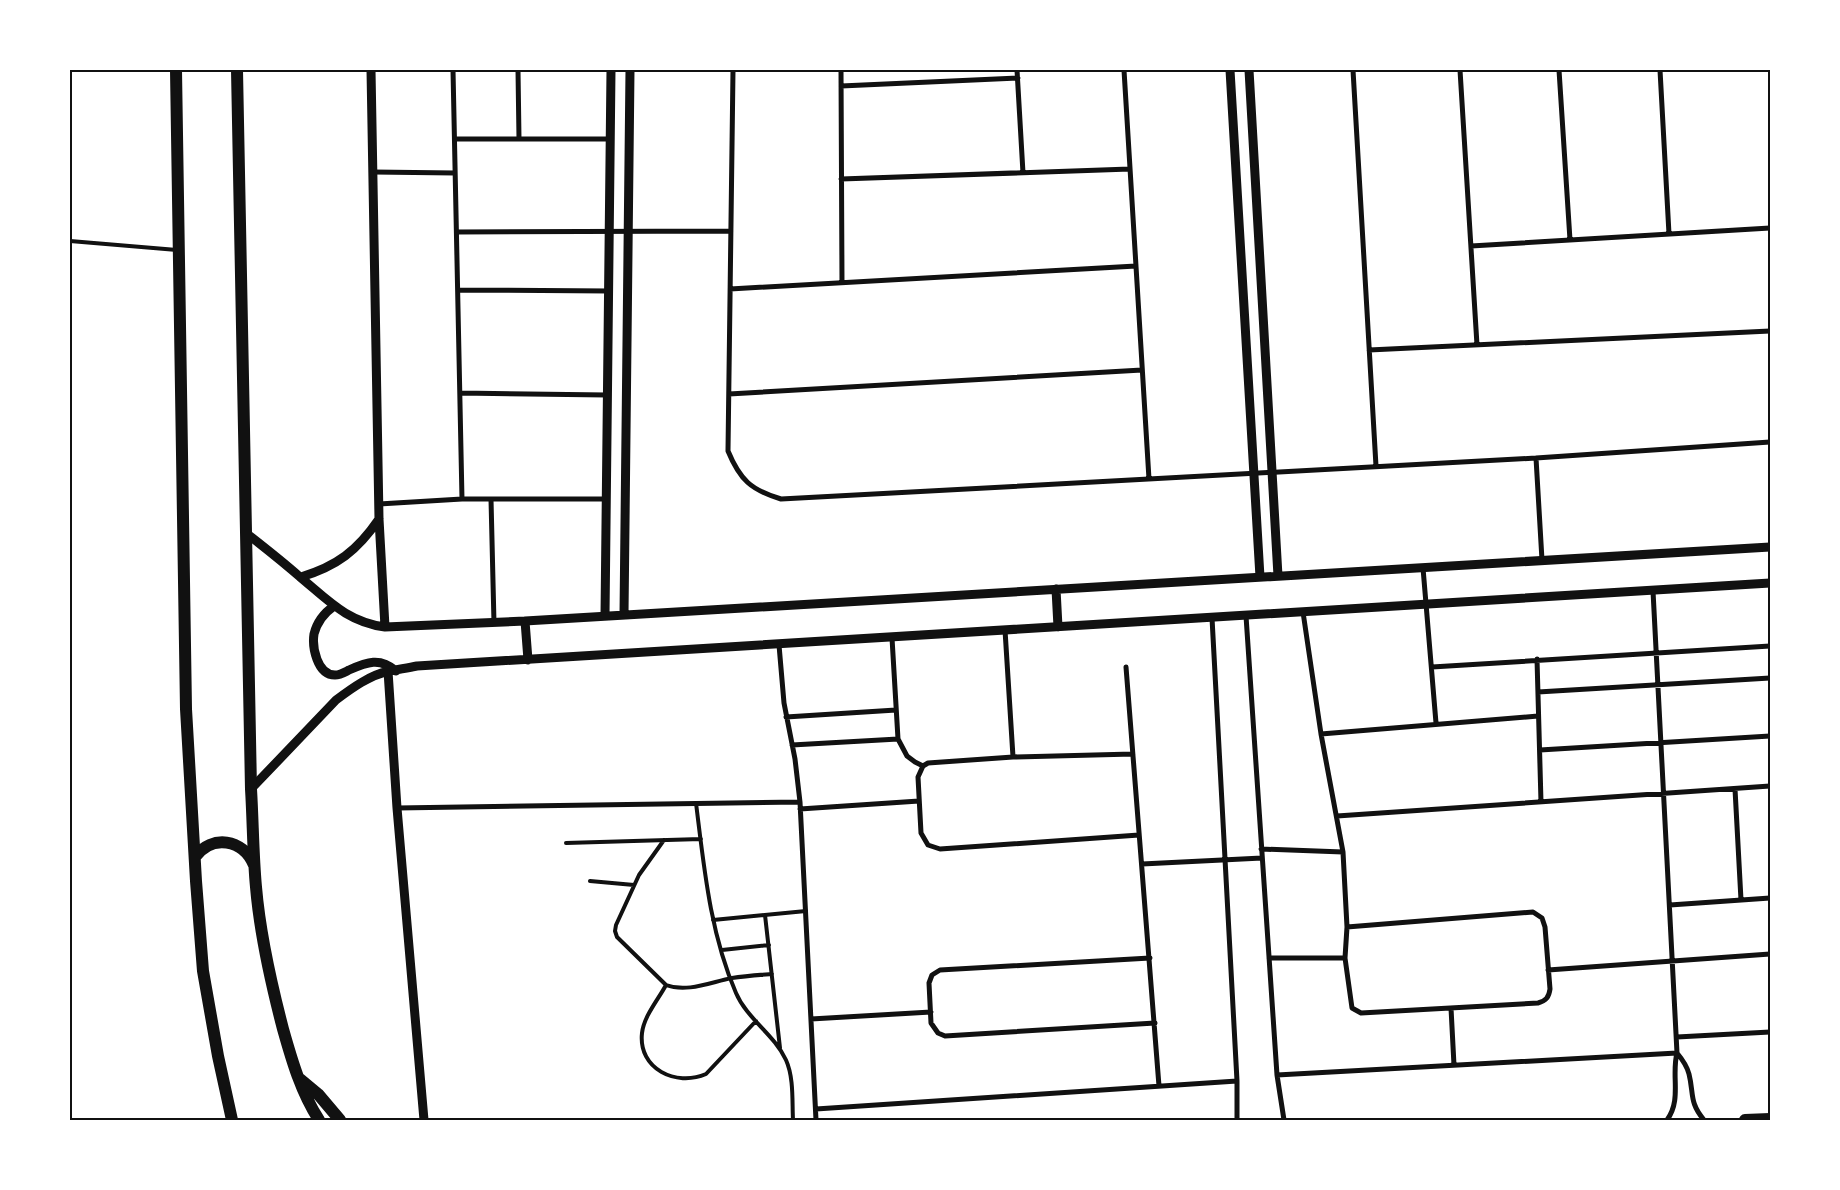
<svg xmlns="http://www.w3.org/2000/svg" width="1840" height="1190" font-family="Arial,sans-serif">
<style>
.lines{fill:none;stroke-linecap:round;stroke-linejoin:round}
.service{stroke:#111;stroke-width:4}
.minor{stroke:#111;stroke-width:5}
.tertiary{stroke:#111;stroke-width:9}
.primary{stroke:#111;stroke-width:12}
.neatline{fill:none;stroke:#111;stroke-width:2}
</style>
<rect width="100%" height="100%" fill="#fff"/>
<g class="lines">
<!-- service -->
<path class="service" d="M70,241L177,250
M696,803C704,867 710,933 736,993C747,1019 774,1034 786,1060C794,1078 792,1101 793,1120
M664,840L639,875L616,925L615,931L617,937L666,985C687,993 711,982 732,978C745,976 759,975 772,974
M566,843L701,839
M590,881L634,885
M765,915L780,1048
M713,920L806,911
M722,950L769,945
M666,985C658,1000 644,1016 642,1033C638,1069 676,1087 706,1074L756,1021"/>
<!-- minor -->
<path class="minor" d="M453,70L462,499
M518,70L519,139
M733,70L728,451C740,480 751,490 781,499L1536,458L1770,442
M841,70L842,283
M1017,70L1023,173
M1124,70L1149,479
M1353,70L1376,466
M1460,70L1477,345
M1559,70L1570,240
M1660,70L1669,234
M841,86L1018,78
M455,139H610
M373,172L455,173
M841,179L1130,169
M457,232L731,231
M1471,246L1770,228
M730,289L1136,266
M458,290L609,291
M1369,350L1770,331
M460,393L607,395
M729,394L1142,370
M1536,458L1542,560
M491,499L494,623
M379,504L462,499H606
M1423,568L1436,723
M1653,591L1677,1053C1671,1075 1682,1100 1667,1120
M1303,612L1321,734
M1246,616L1277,1075L1284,1120
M1212,618L1237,1081V1120
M1005,630L1013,757
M892,638L898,739L907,756L915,762L923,766
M779,645L784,703L795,759L800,802L816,1120
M1537,659L1541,802
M1126,667L1159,1086
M1432,667L1770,646
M1538,692L1770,678
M786,717L896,710
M792,745L898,739
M1540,750L1770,736
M1133,754L1013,757L928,763L923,766L918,777L921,833L928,845L940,849L1139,835
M1735,789L1741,900
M397,808L800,802
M800,809L919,801
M1337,816L1770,786
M1261,849L1343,852
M1142,864L1262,858
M1670,905L1770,898
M1347,927L1533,912L1542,918L1545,927L1550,989C1549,997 1546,1001 1538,1003L1361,1013L1352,1008L1345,958L1347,927L1343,852L1321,734L1538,716
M1150,958L940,970L932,975L929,983L931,1023L938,1033L945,1036L1155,1023
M1269,958H1345
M1548,970L1770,954
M1451,1008L1454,1065
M811,1019L931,1012
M1677,1037L1770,1032
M1677,1053C1682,1059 1687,1066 1689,1074C1694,1094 1689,1102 1704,1120
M1277,1075L1677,1053
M816,1109L1237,1081"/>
<!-- tertiary -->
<path class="tertiary" d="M371,70L379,519L385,627
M1230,70L1260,577
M1249,70L1278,576
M246,533C264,547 283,562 300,577C328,600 347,622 385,627L525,621L1770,547
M301,577C337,566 357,551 379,519
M1056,589L1058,627
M334,606C324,613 317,622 314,634C312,647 317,675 335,675C340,675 345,672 349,670C367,662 380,657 396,671
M624,615L630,70
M605,616L611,70
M525,621L528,660
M388,671L397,808L424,1120
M251,789L336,700C352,688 370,675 389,671C399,669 408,668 417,666L1770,583"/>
<!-- primary -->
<path class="primary" d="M176,70L186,709L196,881L203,971L218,1056L232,1120
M237,70L251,789C253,822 253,855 256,887C260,935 271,983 283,1029C292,1061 301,1092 319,1120
M195,857C212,834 243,839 254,865
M300,1079L318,1094L340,1120
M1745,1120L1770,1119"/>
</g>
<!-- border -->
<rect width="1840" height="1190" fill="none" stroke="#ffffff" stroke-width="142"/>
<rect x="71" y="71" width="1698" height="1048" class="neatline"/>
</svg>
